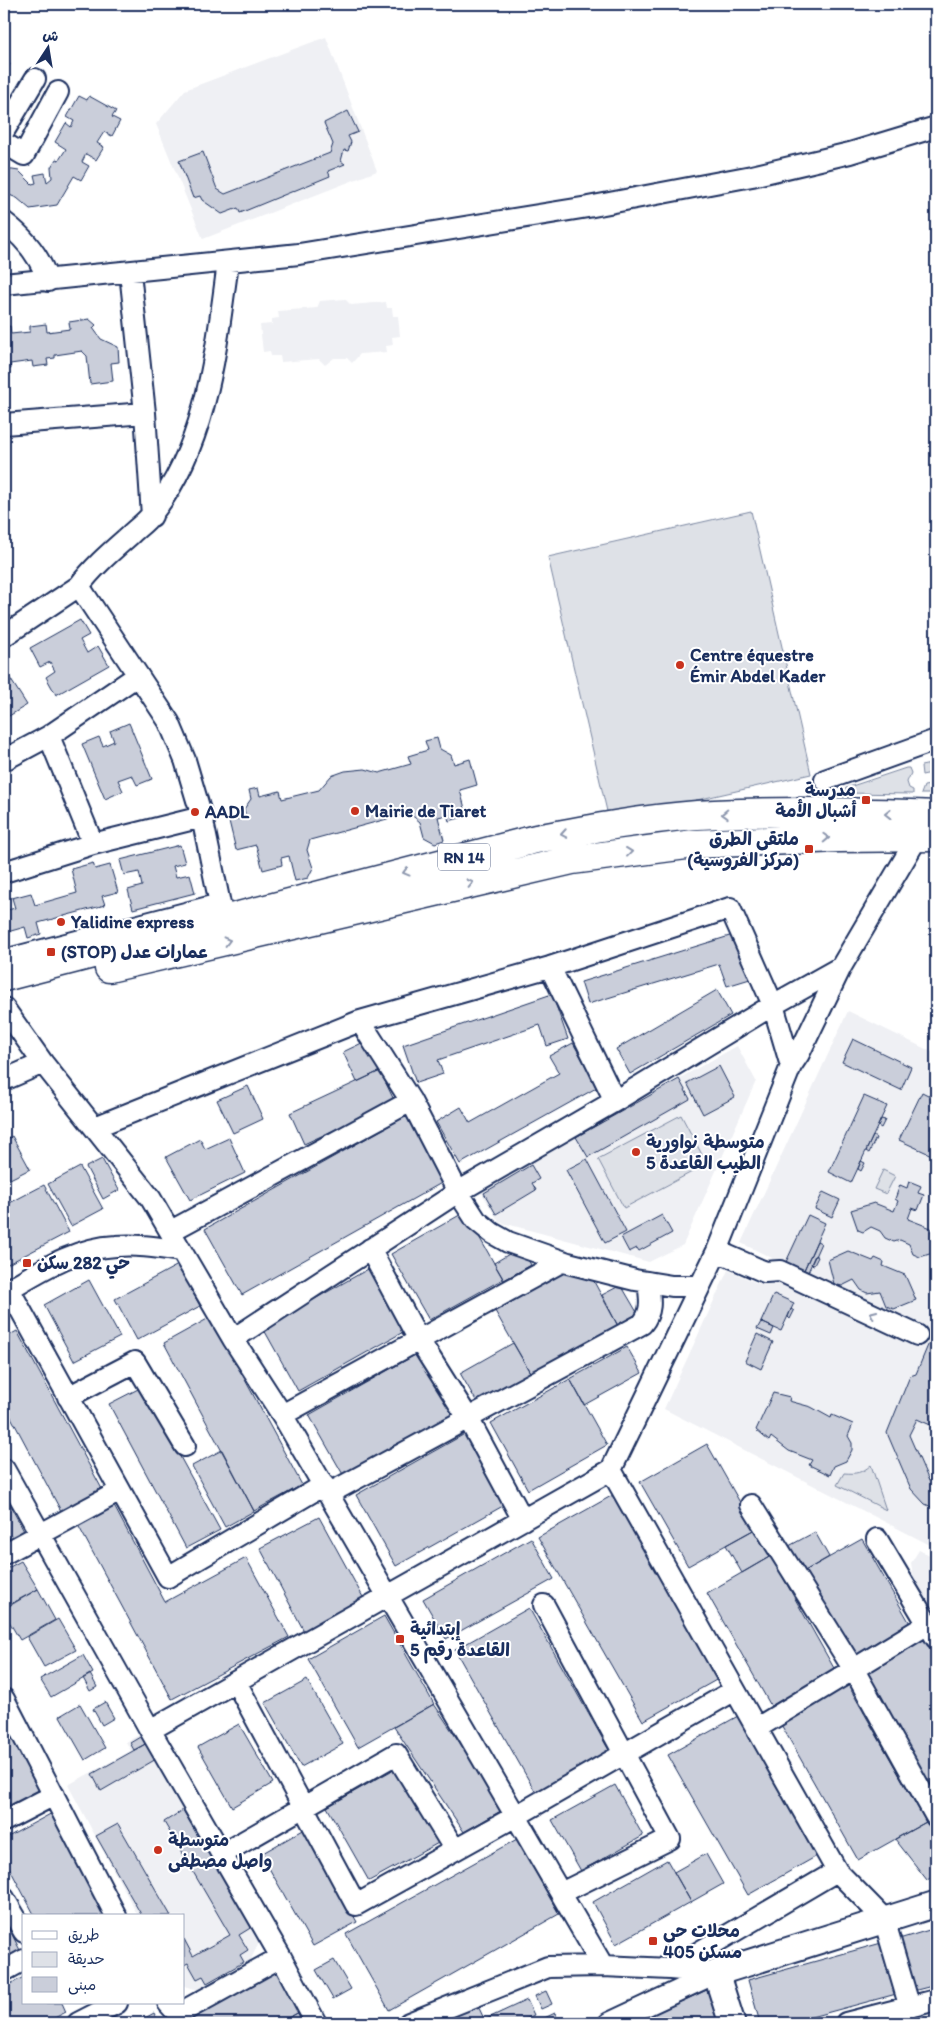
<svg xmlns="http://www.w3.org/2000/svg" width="940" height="2027" font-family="Itim,'Playpen Sans Arabic',sans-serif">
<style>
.built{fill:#eff0f4}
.green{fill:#dee1e7;stroke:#7c88a2}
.building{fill:#caceda;stroke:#1b2f5e}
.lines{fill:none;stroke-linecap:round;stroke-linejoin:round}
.minor-casing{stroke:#1b2f5e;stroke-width:24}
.major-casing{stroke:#1b2f5e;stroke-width:29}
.highway-casing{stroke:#1b2f5e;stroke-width:31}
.minor{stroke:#fff;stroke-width:20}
.major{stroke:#fff;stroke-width:25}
.highway{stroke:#fff;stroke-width:28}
.oneway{stroke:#8d97ae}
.poi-dot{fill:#c8321e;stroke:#fff;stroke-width:2}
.labels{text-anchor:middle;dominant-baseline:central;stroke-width:4;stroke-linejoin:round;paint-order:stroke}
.shield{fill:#fff;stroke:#5f6d8e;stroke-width:1}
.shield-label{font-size:16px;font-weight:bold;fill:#1b2f5e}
.poi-label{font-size:18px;font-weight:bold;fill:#1b2f5e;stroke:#fff;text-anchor:start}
</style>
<rect width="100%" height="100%" fill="#fff"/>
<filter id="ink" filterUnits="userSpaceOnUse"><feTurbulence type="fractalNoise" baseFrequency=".02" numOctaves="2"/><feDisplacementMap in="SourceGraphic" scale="10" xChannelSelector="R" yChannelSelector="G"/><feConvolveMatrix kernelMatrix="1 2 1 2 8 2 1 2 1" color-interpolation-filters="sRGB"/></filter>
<g filter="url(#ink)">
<!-- built -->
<path class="built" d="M326,37L377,171L203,239L156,124L185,90Z
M345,299L351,305L386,302L387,308H392L393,316H398L400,336L392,337L393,345L386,346L387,352L360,354L352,363L347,358H334L325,365L319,359L281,362L280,356H271L270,351L263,352L260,325L272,324V319L279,318L278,311L317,308L320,301Z
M848,1011L936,1054V1548L664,1409L728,1270L759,1284L772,1258L741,1243Z
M737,1046L756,1081L683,1245L649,1262L499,1222L480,1190Z
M919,1550L936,1558V1621L915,1586L911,1563Z
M146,1731L262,1935L248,1966L203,1991L184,1986V1916H138L68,1785L131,1751L126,1742Z"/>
<!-- green -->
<path class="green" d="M751,511L811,774L609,820L548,557Z
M936,763V772L922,775L921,766Z
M906,768H909L911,773L907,782L909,788L913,790V794L844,793L843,792L846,788Z
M936,784V794H921L924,786Z
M681,1115L707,1164L624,1208L598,1159Z
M883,1170L895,1176L886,1194L874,1189Z
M871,1465L886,1510L837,1485L844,1473C856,1474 862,1473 871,1465Z"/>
<!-- building -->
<path class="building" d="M4,49L9,51L4,61L10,64L4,77Z
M79,96L87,100L89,96L116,111L112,117L120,121L112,136L104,132L97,143L104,147L96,160L86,154L82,162L89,166L81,180L74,176L57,205L30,209L17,198L4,193V173L6,169L19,171L32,184L36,183L34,175L45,173L47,182L52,178L51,167L56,159L59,160L66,149L55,142L66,123L71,127L74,121L67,117Z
M348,111L358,132L348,136L351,142L348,151L344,150L341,161L345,164L328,171L330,176L240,213L238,208L222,214L202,200L200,196L193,198L179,161L203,152L217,189L225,194L330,153L333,144L324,123Z
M89,319L96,325L93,328L101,339L118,347L119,362L111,363L113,381L90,384L87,356L82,351L55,355V358L47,359L48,365L33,367L32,361L10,364L11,369H4V327L10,326L11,334L30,332V326L46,324L47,332L70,329L69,322Z
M80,620L89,635L80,640L87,653L98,646L109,665L56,695L46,677L55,671L50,662L40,667L30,648Z
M4,669L27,705L4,719Z
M129,723L152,779L137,785L132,775L118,780L123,791L105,799L82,744L99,737L103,746L114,741L110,731Z
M437,738L440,749L451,755L454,764L470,759L477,785L460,790L467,816L449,821L447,815L438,817L444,840L435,843L424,837L420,822L409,813L310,840L307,850L313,868L308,878L295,881L289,856L281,858L282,865L263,870L256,845L236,850L229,821L246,817L244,809L251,799L249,790L258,788L260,796L280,791L282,799L319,790L331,776L345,771L365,769L379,773L411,764L408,756L428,750L425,741Z
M180,845L185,863L173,866L176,877L190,874L195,893L133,909L128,890L142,886L139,872L124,875L120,860Z
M93,863L95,869L110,865L118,892L102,896L105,905L38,923L41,934L28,938L25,927L4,933V911L15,908L12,898L31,893L35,905L77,893L71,869Z
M736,934L750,979L727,986L719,964L588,1004L581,982Z
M717,990L731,1015L630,1074L616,1049Z
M552,994L568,1039L547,1046L540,1025L438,1060L443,1074L416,1083L403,1045Z
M853,1039L911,1067L901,1090L842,1062Z
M366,1041L380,1071L357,1082L343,1052Z
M573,1043L598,1087L460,1164L436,1122L461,1107L470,1123L559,1073L549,1056Z
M719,1066L735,1097L703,1114L687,1083Z
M380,1071L395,1102L304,1144L290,1113Z
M679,1079L690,1099L588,1157L576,1137Z
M248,1086L263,1119L233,1133L217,1100Z
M922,1092L936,1099V1157L899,1140Z
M864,1096L887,1106L851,1183L829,1172Z
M408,1115L445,1181L242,1295L205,1229Z
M881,1119L885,1120L881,1128L878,1126Z
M12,1136L30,1169L4,1182V1141Z
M873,1136L876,1138L869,1153L866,1151Z
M229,1138L245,1173L190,1200L166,1157L200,1139L205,1149Z
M102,1159L119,1190L103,1199L86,1167Z
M587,1159L626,1232L605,1243L566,1170Z
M861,1161L865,1163L861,1171L858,1169Z
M531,1165L539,1179L532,1183L536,1190L496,1214L484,1193Z
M80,1167L103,1209L71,1226L48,1184Z
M909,1181L921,1186L918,1193L924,1195L918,1210L912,1208L908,1219L931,1228L936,1247V1252L920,1257L913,1254L909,1244L900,1240L894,1242L885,1238L880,1231L871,1227L863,1232L858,1230L851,1210L874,1203L894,1211L898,1201L895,1199L900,1185L907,1188Z
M44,1185L69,1232L4,1266V1206Z
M823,1192L840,1200L832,1217L815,1209Z
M465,1212L503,1279L429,1320L391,1254Z
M662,1215L672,1233L639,1251L637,1248L629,1252L621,1237Z
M808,1215L825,1223L804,1270L786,1262Z
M817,1241L821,1243L808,1272L804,1270Z
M521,1247L531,1265L504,1280L494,1263Z
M848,1251L873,1261L875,1258L884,1262L883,1266L905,1275L916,1300L894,1309L886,1306L880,1291L867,1293L861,1290L854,1280L842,1286L834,1284L828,1260Z
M815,1255L818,1257L814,1265L811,1264Z
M178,1265L200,1306L137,1340L115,1299Z
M370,1268L405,1331L298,1391L263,1328Z
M563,1273L592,1278L618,1326L531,1374L495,1311Z
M89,1280L120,1337L74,1361L44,1305Z
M621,1285L638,1314L618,1326L602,1295Z
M774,1294L794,1303L781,1331L761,1322Z
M791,1309L794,1311L790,1319L788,1317Z
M211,1317L302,1485L254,1511L164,1343Z
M761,1322L774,1328L771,1335L757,1329Z
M936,1326V1423L935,1427L917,1419L909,1435L929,1481L936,1484V1509L925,1504L911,1489L887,1433L910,1376L916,1374Z
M17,1331L102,1489L61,1511L4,1404V1338Z
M757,1334L773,1342L761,1369L745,1361Z
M513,1343L531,1374L478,1404L460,1373Z
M627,1347L642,1373L584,1405L570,1379Z
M422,1351L458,1415L345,1478L309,1415Z
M570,1379L607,1445L528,1490L491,1423Z
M142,1387L220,1530L186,1548L109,1404Z
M773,1393L790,1397L789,1401L811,1407L831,1418L832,1415L853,1424L848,1436L852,1443V1450L846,1461L834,1466L830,1475L809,1465L812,1460L789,1451L771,1437L769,1441L756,1430Z
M470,1431L510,1502L396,1566L356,1495Z
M707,1444L755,1529L688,1566L640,1482Z
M222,1450L254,1511L225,1527L192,1466Z
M4,1494L24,1531L4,1542Z
M613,1495L718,1679L643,1721L538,1537Z
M114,1506L165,1602L246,1558L289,1637L172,1699L78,1525Z
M319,1517L364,1599L304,1631L260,1548Z
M755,1529L771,1556L742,1573L726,1545Z
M815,1532L829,1557L803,1572L789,1546Z
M531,1538L554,1579L446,1639L423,1599Z
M862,1539L912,1627L853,1660L803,1572Z
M771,1556L835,1670L771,1706L707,1593Z
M21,1561L38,1589L9,1605L4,1596V1570Z
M38,1589L55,1620L20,1640L4,1613V1609Z
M529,1608L610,1752L536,1793L455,1650Z
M384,1616L434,1704L358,1747L308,1659Z
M58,1619L76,1650L44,1667L27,1637Z
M926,1636L936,1655V1799L864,1671Z
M83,1655L93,1673L51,1697L40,1679Z
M90,1674L97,1687L90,1691L83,1678Z
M307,1680L343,1744L301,1767L265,1703Z
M847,1683L926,1822L858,1860L779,1721Z
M105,1702L114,1718L102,1725L93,1709Z
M80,1704L105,1748L85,1760L60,1716Z
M434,1704L504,1809L464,1832L394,1727Z
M738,1716L817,1856L748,1895L668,1755Z
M4,1719L43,1791L12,1808L4,1793Z
M239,1724L273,1783L232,1807L198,1747Z
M145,1734L149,1742L134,1750L130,1743Z
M149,1742L158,1758L101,1791L92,1774Z
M398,1767L440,1842L369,1881L327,1807Z
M615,1785L643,1836L581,1871L552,1820Z
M183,1810L252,1927L239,1935L248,1950L240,1955L244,1962L207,1983L203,1976L197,1979L188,1963L184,1965V1939L193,1956L230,1935L164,1822Z
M56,1811L113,1916H35L4,1858V1839Z
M926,1822L936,1835V1875L927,1880L895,1839Z
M118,1824L171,1916H142L96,1836Z
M305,1829L357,1922L313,1946L261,1854Z
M517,1839L559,1914L389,2010L346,1934Z
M706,1854L723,1884L691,1902L674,1872Z
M667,1860L691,1902L616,1944L593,1902Z
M4,1919L21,1952L4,1961Z
M936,1928V1985L913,1991L899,1939Z
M885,1942L900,1993L789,2023H760L748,1980Z
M334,1960L351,1989L333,1999L316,1970Z
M282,1968L305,2009L279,2023H183Z
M24,1977V2003H62L66,2012L45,2023H4V1987Z
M709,1989L724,2023H634Z
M546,1991L552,2004L541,2009L535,1996Z
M527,2000L534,2015L517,2023H486L484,2020Z
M478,2006L486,2023H440Z
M305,2009L313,2023H279Z
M154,2013L159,2023H136Z
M555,2013L560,2023H534Z"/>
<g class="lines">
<!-- minor casing -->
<g class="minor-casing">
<path id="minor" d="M4,131L35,79
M4,143L24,155L58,92
M4,222C25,238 40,256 48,281
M130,272L145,413L152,516
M4,284L299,254L588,207L752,176L850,153L936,127
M4,424L145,413
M79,586C94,566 112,551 130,535C137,528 146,522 152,514C208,443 216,349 228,263
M4,636L79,586L169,722L185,760L202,817L220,904L225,920
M49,736L93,844
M4,760L49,736L137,676
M825,780L936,740
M4,872L93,844L202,817
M4,960L220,904
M550,967L615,1101
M4,1008L43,1063L151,1199L233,1339L284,1418L603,1966
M360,1021L411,1101L458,1192L476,1220L492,1233L508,1242L568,1263L635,1280L672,1286H700
M4,1080L43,1063
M95,1127L360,1021L550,967L730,908L773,1005L791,1066
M171,1231L411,1101
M370,1249L419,1340L468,1418L523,1520
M717,1251L765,1272L780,1271L917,1335
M9,1289L168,1577L324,1485
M4,1292C40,1271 74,1248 116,1246C138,1244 160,1248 181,1251
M233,1339L458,1192L615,1101L773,1005L841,967
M68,1397L135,1362L185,1446
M282,1415L563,1261
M4,1469L150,1730L281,1957L316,2023
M328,1494L642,1324C653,1311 650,1298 648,1282
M751,1505L854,1670L936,1817
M877,1539L936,1638
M4,1554L120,1491
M544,1605L670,1839L561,1893
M236,1682L356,1905L516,1816L735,1690
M4,1699L116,1916
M757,1728L928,1624
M150,1730L611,1470
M4,1821L54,1795
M222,1854L396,1754L455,1850
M4,1898L24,1932
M670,1969L837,1871
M4,1971L24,1960
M168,2003L178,2014L281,1957
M910,2008L884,1919L837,1871L611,1470L717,1251L791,1066L799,1054L841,967L917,838
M78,2023L117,2003
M409,2023L548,1967L603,1966L670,1969L716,1973
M609,2023L716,1973
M846,2023L936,2000"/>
</g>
<!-- major casing -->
<g class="major-casing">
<path id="major" d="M732,2023L716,1973L936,1904"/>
</g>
<!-- highway casing -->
<g class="highway-casing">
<path id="highway" d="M109,968L572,860L694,844L838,838L936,837
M4,977L536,839C589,829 643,819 697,815C777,810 857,812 936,815"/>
</g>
<!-- minor -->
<use href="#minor" class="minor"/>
<!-- major -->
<use href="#major" class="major"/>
<!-- highway -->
<use href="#highway" class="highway"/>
</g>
<!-- one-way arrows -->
<defs><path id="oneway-chevron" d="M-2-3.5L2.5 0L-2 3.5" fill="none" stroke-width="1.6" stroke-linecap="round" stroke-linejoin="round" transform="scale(1.25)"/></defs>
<g class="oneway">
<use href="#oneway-chevron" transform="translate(725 814) rotate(178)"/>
<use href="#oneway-chevron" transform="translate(888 814) rotate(-180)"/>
<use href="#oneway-chevron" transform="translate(564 834) rotate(170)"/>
<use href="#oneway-chevron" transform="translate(826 838) rotate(-2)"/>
<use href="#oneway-chevron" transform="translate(629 852) rotate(-7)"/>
<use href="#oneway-chevron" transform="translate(406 872) rotate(165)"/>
<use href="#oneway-chevron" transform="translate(470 883) rotate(-13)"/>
<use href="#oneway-chevron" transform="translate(227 941) rotate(-14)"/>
<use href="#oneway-chevron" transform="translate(873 1314) rotate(-155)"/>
</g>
</g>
<!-- markers -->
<g class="poi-dot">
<circle cx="680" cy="665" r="5"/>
<rect x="861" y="795" width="10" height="10" rx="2.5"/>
<circle cx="355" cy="811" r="5"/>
<circle cx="195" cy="812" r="5"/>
<rect x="804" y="844" width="10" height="10" rx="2.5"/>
<circle cx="61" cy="922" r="5"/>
<rect x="46" y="947" width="10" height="10" rx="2.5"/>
<circle cx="636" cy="1152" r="5"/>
<rect x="22" y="1258" width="10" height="10" rx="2.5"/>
<rect x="395" y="1634" width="10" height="10" rx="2.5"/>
<circle cx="158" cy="1850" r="5"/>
<rect x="648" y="1936" width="10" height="10" rx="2.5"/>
</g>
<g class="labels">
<!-- shield labels -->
<rect class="shield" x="438" y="843.5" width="52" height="27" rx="4"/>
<g class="shield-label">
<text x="464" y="857">RN 14</text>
</g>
<!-- poi labels -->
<g class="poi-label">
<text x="690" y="655">Centre équestre<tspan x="690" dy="21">Émir Abdel Kader</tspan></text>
<text x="856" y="790" text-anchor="end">مدرسة<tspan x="856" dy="21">أشبال الأمة</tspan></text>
<text x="365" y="811">Mairie de Tiaret</text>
<text x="205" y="812">AADL</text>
<text x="799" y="839" text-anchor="end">ملتقى الطرق<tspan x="799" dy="21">(مركز الفروسية)</tspan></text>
<text x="71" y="922">Yalidine express</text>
<text x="61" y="952">(STOP) عمارات عدل</text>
<text x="646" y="1142">متوسطة نواورية<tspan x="646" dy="21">الطيب القاعدة 5</tspan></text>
<text x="37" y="1263">حي 282 سكن</text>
<text x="410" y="1629">إبتدائية<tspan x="410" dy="21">القاعدة رقم 5</tspan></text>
<text x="168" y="1840">متوسطة<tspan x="168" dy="21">واصل مصطفى</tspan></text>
<text x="663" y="1931">محلات حي<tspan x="663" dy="21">405 مسكن</tspan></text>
</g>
</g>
<!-- margin -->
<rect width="940" height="2027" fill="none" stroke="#fff" stroke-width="20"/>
<rect x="10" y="10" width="920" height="2007" fill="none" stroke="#1b2f5e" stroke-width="2" filter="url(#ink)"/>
<!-- legend -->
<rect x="22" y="1914" width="162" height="90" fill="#ffffff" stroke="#a4acbf"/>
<rect x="32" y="1931" width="25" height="8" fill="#ffffff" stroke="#a4acbf"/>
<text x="68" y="1940" font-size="15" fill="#1b2f5e">طريق</text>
<rect x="32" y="1952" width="25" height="15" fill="#dee1e7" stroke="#a4acbf"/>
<text x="68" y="1964" font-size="15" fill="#1b2f5e">حديقة</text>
<rect x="32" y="1977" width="25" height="15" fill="#caceda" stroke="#a4acbf"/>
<text x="68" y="1990" font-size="15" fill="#1b2f5e">مبنى</text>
<!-- north arrow -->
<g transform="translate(48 48) rotate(12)" stroke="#ffffff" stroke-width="4" paint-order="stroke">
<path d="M0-4L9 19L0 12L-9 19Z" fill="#1b2f5e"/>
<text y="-8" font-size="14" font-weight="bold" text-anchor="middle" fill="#1b2f5e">ش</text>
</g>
</svg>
